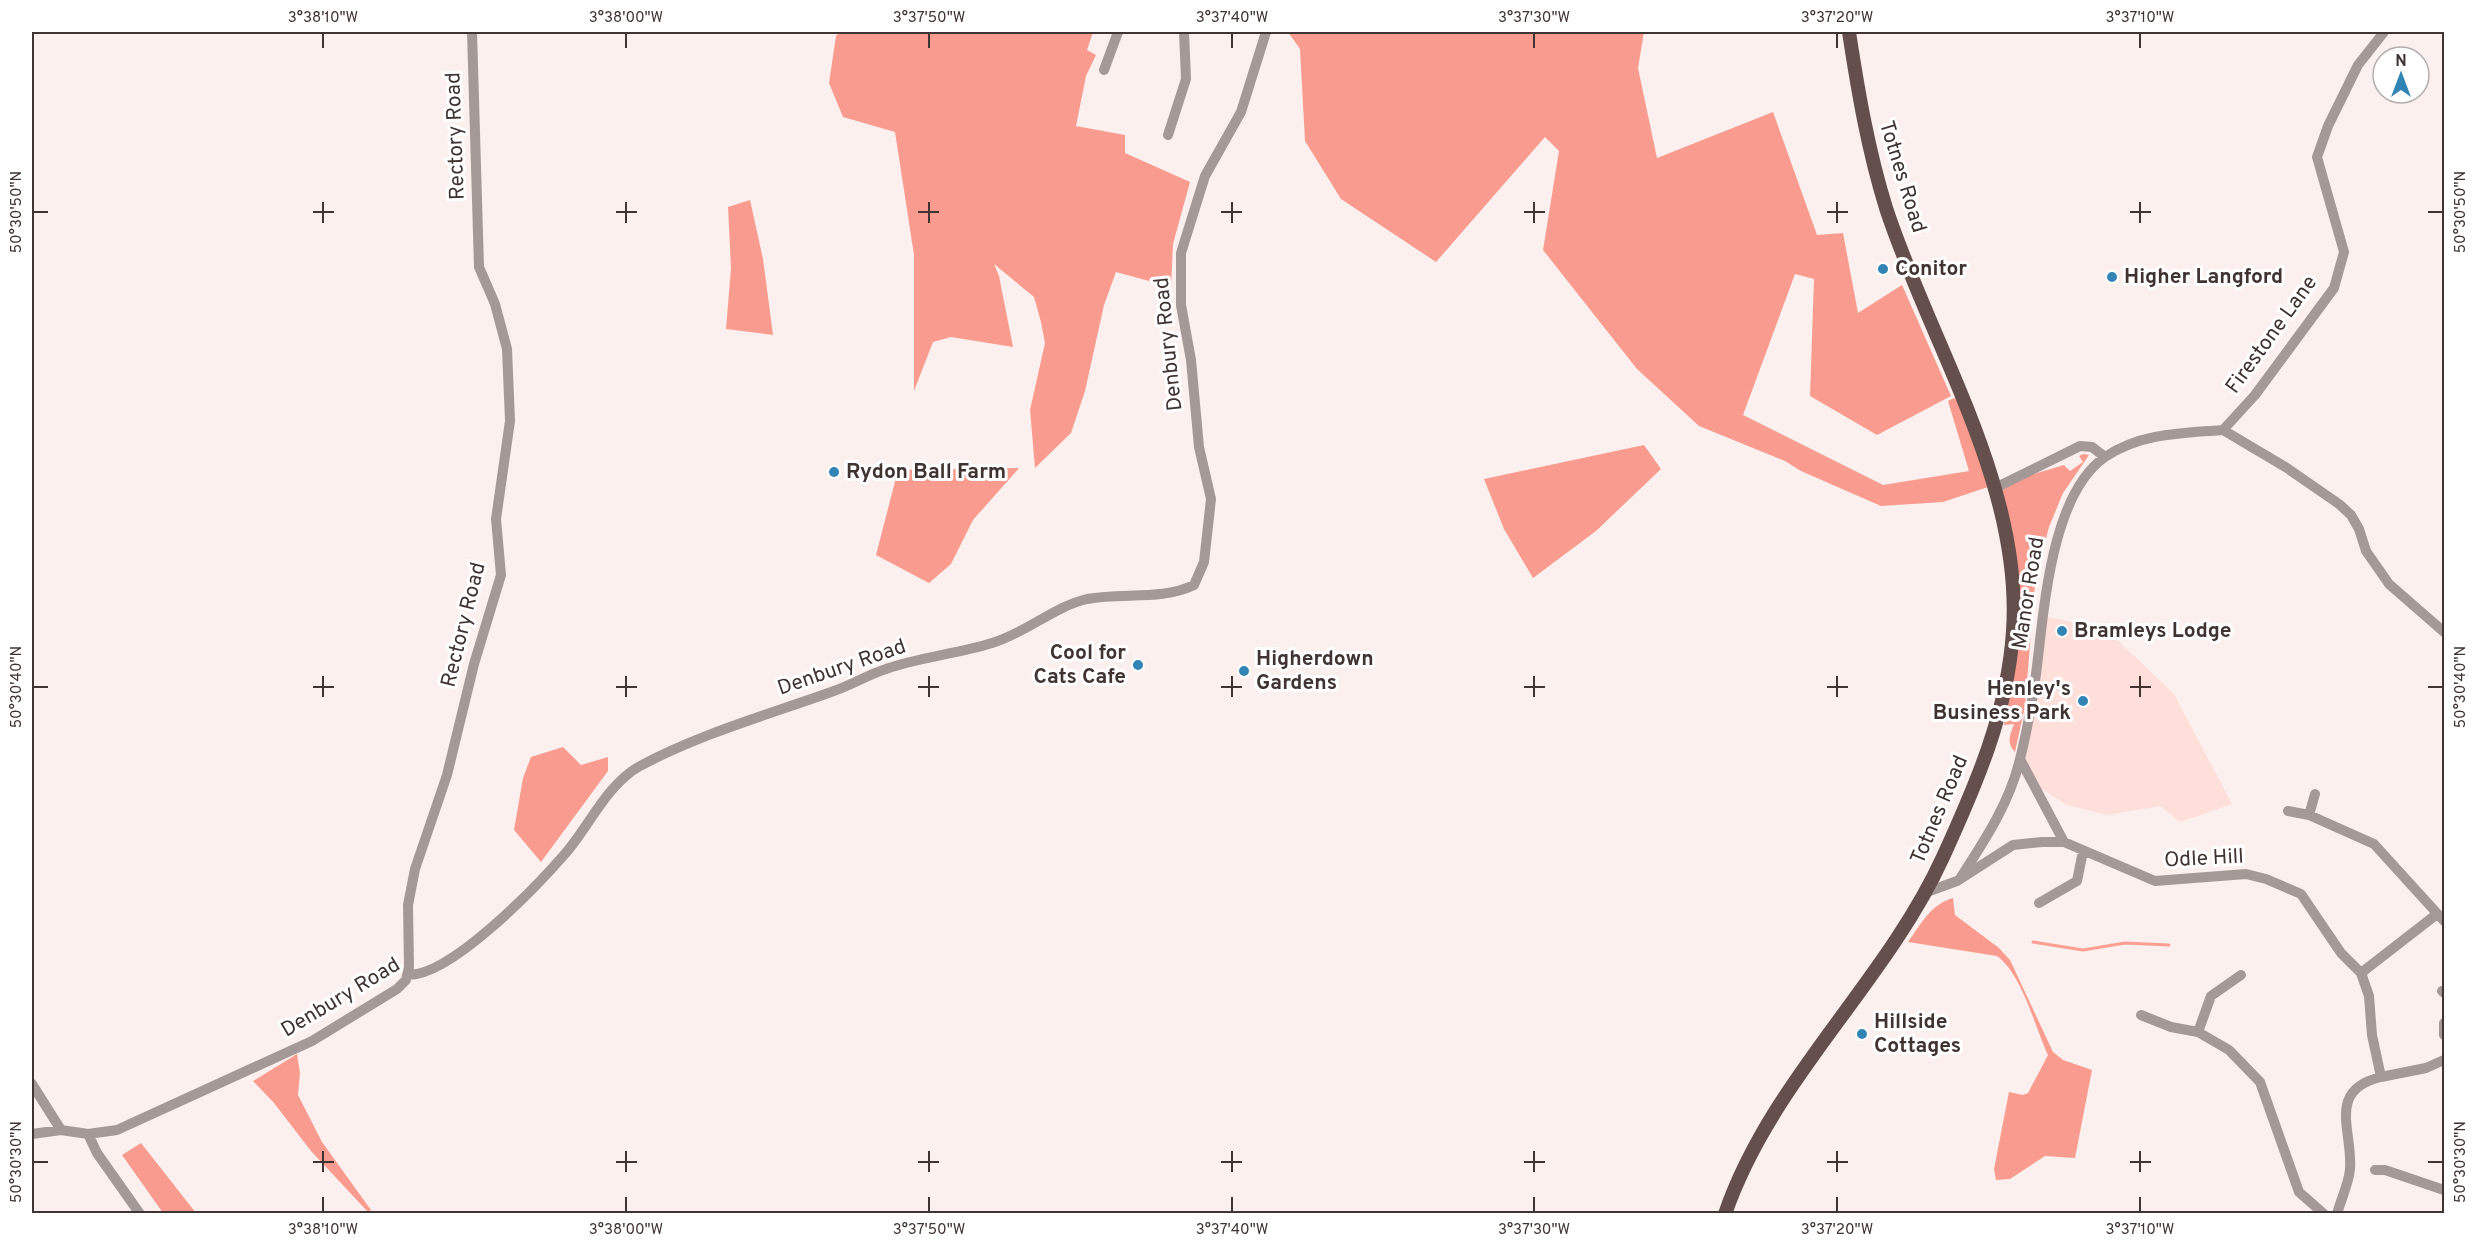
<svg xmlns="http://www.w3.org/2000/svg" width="2476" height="1245" font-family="Overpass,sans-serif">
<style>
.built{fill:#fedfda}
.forest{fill:#f99c8f}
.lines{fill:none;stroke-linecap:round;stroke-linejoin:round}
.stream{stroke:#fc9f92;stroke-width:3}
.minor{stroke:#a59997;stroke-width:10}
.major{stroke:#644f4c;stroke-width:14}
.ticks{fill:none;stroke:#3f3432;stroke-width:2}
.poi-dot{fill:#3284b5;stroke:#fff;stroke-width:2}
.labels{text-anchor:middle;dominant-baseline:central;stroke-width:6;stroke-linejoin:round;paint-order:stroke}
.street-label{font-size:21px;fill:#3f3432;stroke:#fff}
.poi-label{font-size:21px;font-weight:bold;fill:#3f3432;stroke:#fff;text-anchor:start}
.neatline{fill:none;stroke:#3f3432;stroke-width:2}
.ticks-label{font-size:15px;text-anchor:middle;fill:#3f3432}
</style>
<rect width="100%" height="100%" fill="#fcf0ee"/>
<!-- built -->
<path class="built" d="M2043,616L2106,629L2174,694L2232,804L2180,822L2160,806L2107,815L2067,805L2022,777L2020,759Z"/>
<!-- forest -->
<path class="forest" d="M840,32H1093L1087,50L1096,55L1086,76L1076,126L1125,135V153L1190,182L1173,244L1171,287L1116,272L1104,305L1085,391L1071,433L1035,468L1030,410L1045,343L1041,322L1034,297L994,264L999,276L1013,347L951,337L933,342L914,391V255L895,132L843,117L829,83L836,36Z
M1288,32H1644L1638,68L1657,158L1773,112L1817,235L1843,233L1858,313L1902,285L1951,396L1877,435L1810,396L1814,279L1795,274L1743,415L1883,485L1969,471L1948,401L1954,398L1958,400L1991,486L1943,502L1881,506L1801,471L1785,461L1699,426L1637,369L1543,250L1559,151L1545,137L1436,262L1341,199L1305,141L1300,49Z
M750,200L763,259L773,335L726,329L731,268L728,207Z
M1644,445L1661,469L1596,531L1533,578L1504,529L1484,479Z
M2083,454L2089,455L2063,493L2049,527L2035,583L2025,706L2015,752C2006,742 2010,736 2014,724L2004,725L2013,669L2015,576L2014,541L2001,488L2027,476L2064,465L2070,471L2083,462L2079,456Z
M1019,468L973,520L951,564L929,583L876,555L898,470Z
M563,747L581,765L608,757V771L541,862L514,830L523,778L531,757Z
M1953,898L1955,915L1999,948L2010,960L2053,1052L2063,1060L2092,1070L2075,1158L2045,1156L2010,1179L1996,1180L1994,1169L2009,1092L2023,1095L2028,1093L2048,1055C2035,1027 2022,974 1997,956L1908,942C1921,924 1931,904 1953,898Z
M297,1054L300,1073L298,1095L322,1142L371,1210L368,1212L311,1151L274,1103L253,1081Z
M141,1143L196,1213H163L122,1155Z"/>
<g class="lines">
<!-- stream -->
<path class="stream" d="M2033,942L2083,950L2125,943L2169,945"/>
<!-- minor -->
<path class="minor" d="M1104,70L1118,32
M1168,135L1186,79L1184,32
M2223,430L2287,468L2339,504L2351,515L2359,529L2366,551L2389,584L2444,632
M1995,488L2080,446L2092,447L2105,457
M2020,759L2064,842
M2288,811L2309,815L2374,844L2444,921
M2309,815L2315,794
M1961,877C1985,840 2010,802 2020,759C2027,732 2032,702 2036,674C2044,613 2050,495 2105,457C2140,433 2182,433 2223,430L2255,395L2334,288L2344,252L2317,157L2328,126L2358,65L2384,32
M1927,892L1957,881L2013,845L2042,842H2064L2155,881L2246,874L2266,879L2301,894L2341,953L2361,973L2369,996L2372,1035L2381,1077L2426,1068L2444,1060
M2039,903L2077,881L2083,851
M2361,973L2437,914
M407,975C450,977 536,887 564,855C589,827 606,785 640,766C700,734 767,715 831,692C850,686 867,675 886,669C920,657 957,654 992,643C1026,633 1053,607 1087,599C1123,592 1161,601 1194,585L1204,562L1211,499L1199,447L1191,360L1181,305V253L1205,176L1241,112L1266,32
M2442,991L2444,993
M2141,1015L2171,1027L2198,1032L2229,1050L2260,1082L2299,1192L2324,1214
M2444,1023V1035
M2198,1032L2211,996L2241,975
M32,1084L61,1130
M32,1134L61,1130L88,1134L117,1130L312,1041L397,989L406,980L409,967L408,905L415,869L447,775L474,664L501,575L496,519L510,421L507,349L495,304L479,267L472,32
M88,1134L97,1153L140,1214
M2375,1170H2385L2444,1190
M2337,1214C2341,1199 2349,1183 2350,1169C2353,1131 2326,1090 2381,1077"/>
<!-- major -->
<path class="major" d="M1725,1214C1771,1080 1885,984 1943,857C1976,785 2008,711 2013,631C2023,485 1930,343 1886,208C1868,150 1858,91 1849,32"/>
</g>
<!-- ticks -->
<path class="ticks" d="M323,33V48M626,33V48M929,33V48M1232,33V48M1534,33V48M1837,33V48M2140,33V48M323,202V223M626,202V223M929,202V223M1232,202V223M1534,202V223M1837,202V223M2140,202V223M33,212H48M313,212H334M616,212H637M918,212H939M1221,212H1242M1524,212H1545M1827,212H1848M2130,212H2151M2428,212H2443M323,676V697M626,676V697M929,676V697M1232,676V697M1534,676V697M1837,676V697M2140,676V697M33,687H48M313,687H334M616,687H637M918,687H939M1221,687H1242M1524,687H1545M1827,687H1848M2130,687H2151M2428,687H2443M323,1151V1172M626,1151V1172M929,1151V1172M1232,1151V1172M1534,1151V1172M1837,1151V1172M2140,1151V1172M33,1162H48M313,1162H334M616,1162H637M918,1162H939M1221,1162H1242M1524,1162H1545M1827,1162H1848M2130,1162H2151M2428,1162H2443M323,1197V1212M626,1197V1212M929,1197V1212M1232,1197V1212M1534,1197V1212M1837,1197V1212M2140,1197V1212"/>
<!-- markers -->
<g class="poi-dot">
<circle cx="1883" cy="269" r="6"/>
<circle cx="2112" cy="277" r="6"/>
<circle cx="834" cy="472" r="6"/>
<circle cx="2062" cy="631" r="6"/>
<circle cx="1138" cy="665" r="6"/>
<circle cx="1244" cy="671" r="6"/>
<circle cx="2083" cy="701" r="6"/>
<circle cx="1862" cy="1034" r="6"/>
</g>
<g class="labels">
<!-- street labels -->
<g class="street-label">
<text transform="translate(456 136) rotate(-92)">Rectory Road</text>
<text transform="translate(1902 177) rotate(73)">Totnes Road</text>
<text transform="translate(2272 335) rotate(-54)">Firestone Lane</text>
<text transform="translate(1169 344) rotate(-96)">Denbury Road</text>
<text transform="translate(2029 593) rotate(-81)">Manor Road</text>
<text transform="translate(464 625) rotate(-76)">Rectory Road</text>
<text transform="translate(842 668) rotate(-19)">Denbury Road</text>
<text transform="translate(1940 810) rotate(-67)">Totnes Road</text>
<text transform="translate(2204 859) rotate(-3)">Odle Hill</text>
<text transform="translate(341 998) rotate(-31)">Denbury Road</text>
</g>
<!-- poi labels -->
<g class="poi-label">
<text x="1895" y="269">Conitor</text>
<text x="2124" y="277">Higher Langford</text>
<text x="846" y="472">Rydon Ball Farm</text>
<text x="2074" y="631">Bramleys Lodge</text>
<text x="1126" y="653" text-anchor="end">Cool for<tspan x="1126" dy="24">Cats Cafe</tspan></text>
<text x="1256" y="659">Higherdown<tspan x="1256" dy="24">Gardens</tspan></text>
<text x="2071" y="689" text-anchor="end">Henley's<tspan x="2071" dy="24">Business Park</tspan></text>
<text x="1874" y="1022">Hillside<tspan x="1874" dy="24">Cottages</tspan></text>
</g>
</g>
<!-- border -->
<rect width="2476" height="1245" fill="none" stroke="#ffffff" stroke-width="66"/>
<!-- north arrow -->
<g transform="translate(2401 75)"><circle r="28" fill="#ffffff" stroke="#b2aead" stroke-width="1.5"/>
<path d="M0-4.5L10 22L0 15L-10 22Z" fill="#3284b5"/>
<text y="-9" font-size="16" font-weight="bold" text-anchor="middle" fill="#3f3432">N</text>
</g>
<rect x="33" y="33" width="2410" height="1179" class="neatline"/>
<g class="ticks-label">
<text x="323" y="22">3°38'10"W</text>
<text x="626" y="22">3°38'00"W</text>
<text x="929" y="22">3°37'50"W</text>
<text x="1232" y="22">3°37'40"W</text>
<text x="1534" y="22">3°37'30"W</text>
<text x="1837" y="22">3°37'20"W</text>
<text x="2140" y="22">3°37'10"W</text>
<text transform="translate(16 212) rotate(-90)" y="5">50°30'50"N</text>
<text transform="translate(2460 212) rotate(-90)" y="5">50°30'50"N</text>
<text transform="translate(16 687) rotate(-90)" y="5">50°30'40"N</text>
<text transform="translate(2460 687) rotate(-90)" y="5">50°30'40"N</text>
<text transform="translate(16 1162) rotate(-90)" y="5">50°30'30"N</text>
<text transform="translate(2460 1162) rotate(-90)" y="5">50°30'30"N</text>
<text x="323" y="1234">3°38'10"W</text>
<text x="626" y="1234">3°38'00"W</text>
<text x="929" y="1234">3°37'50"W</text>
<text x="1232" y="1234">3°37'40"W</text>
<text x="1534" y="1234">3°37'30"W</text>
<text x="1837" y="1234">3°37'20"W</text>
<text x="2140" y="1234">3°37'10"W</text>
</g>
</svg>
